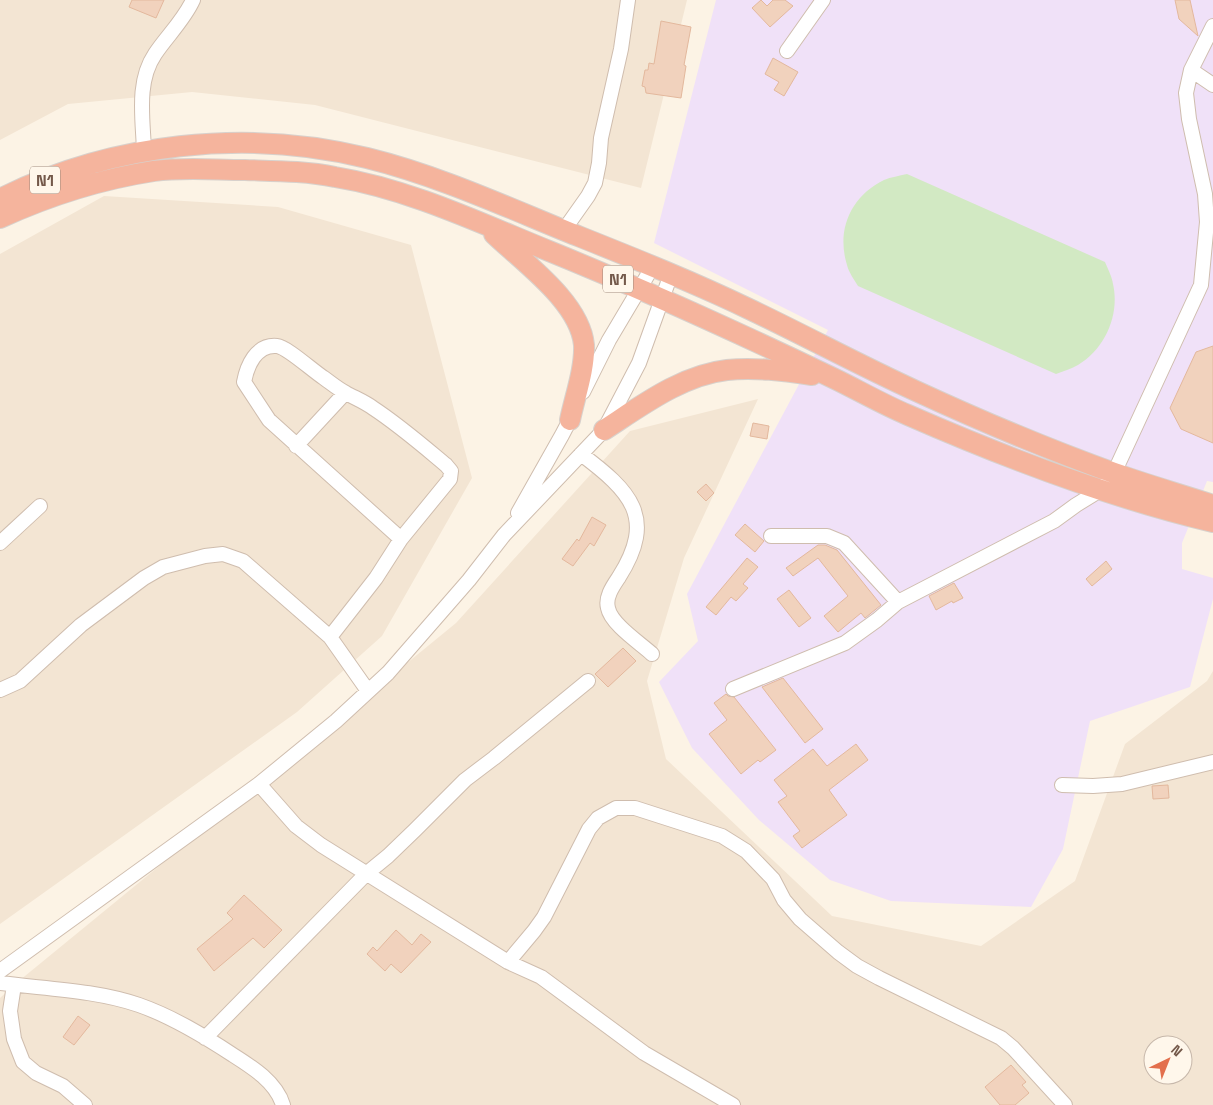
<svg xmlns="http://www.w3.org/2000/svg" width="1213" height="1105" font-family="'Space Grotesk',sans-serif">
<style>
.residential{fill:#f3e5d3;fill-rule:evenodd}
.education{fill:#f0e1f8}
.green{fill:#d2e9c3}
.building{fill:#f1d2bd;stroke:#e3b89d}
.lines{fill:none;stroke-linecap:round;stroke-linejoin:round}
.minor-casing{stroke:#cfbdae;stroke-width:16}
.highway-casing{stroke:#d8d1cc;stroke-width:22}
.minor{stroke:#fff;stroke-width:14}
.highway{stroke:#f5b49d;stroke-width:20}
.labels{text-anchor:middle;dominant-baseline:central;stroke-width:5;stroke-linejoin:round;paint-order:stroke}
.shield{fill:#fff7eb;stroke:#9e887a;stroke-width:1}
.shield-label{font-size:16px;font-weight:bold;fill:#74594a}
</style>
<rect width="100%" height="100%" fill="#fcf3e5"/>
<!-- residential -->
<path class="residential" d="M0,0H687L641,188L315,105L192,92L68,104L0,140Z
M104,196L278,207L411,245L472,478L382,636L297,712L0,924V254Z
M758,399L684,558L647,681L666,759L832,916L981,946L1075,881L1125,744L1207,681L1213,671V1105H0V998L14,985L456,623L630,431ZM1153,1045H1183V1075H1153Z"/>
<!-- education -->
<path class="education" d="M716,0H1213V482L1207,481L1182,543V569L1213,578V599L1190,687L1090,721L1063,849L1031,907L891,901L830,880L759,820L692,748L659,682L698,641L687,594L828,330L654,243Z"/>
<!-- green -->
<path class="green" d="M907,174L1105,262C1108,269 1112,277 1113,284C1120,315 1105,349 1078,365C1071,369 1063,371 1056,374L858,286C854,279 849,273 847,265C836,230 851,196 884,180C891,177 899,176 907,174Z"/>
<!-- building -->
<path class="building" d="M132,0H164L156,18L129,7Z
M761,0L767,6L773,0H785L793,6L770,27L752,8Z
M1175,0H1190L1198,36L1179,19Z
M661,21L691,27L684,65L686,66L681,98L646,93L645,87L642,86L645,70H648L649,63L654,64Z
M773,58L798,72L784,96L774,90L779,82L765,74Z
M1213,346V443L1181,429L1170,408L1196,352Z
M753,423L769,426L767,439L750,436Z
M706,484L714,493L706,501L697,492Z
M592,517L606,525L594,546L590,543L573,566L562,559L577,539L579,541Z
M745,524L764,541L755,552L735,535Z
M818,545H825L837,550L881,605L865,618L861,613L838,632L824,616L848,596L818,558L793,576L786,568Z
M747,558L758,567L743,584L748,588L736,601L731,597L716,615L706,607Z
M1106,561L1112,569L1092,586L1086,579Z
M954,583L963,598L953,603L952,601L936,610L929,596Z
M789,590L811,618L799,627L777,599Z
M623,648L636,661L608,687L595,674Z
M783,678L823,729L805,743L762,687Z
M726,694L728,696L734,697L776,750L760,762L758,760L741,774L709,734L727,720L714,703Z
M856,744L868,760L829,790L847,815L802,848L793,836L800,831L778,802L787,796L774,780L813,749L827,766Z
M1168,785L1169,798L1153,799L1152,786Z
M244,895L282,930L264,948L253,938L214,971L197,949L233,919L227,913Z
M396,930L412,945L421,934L431,942L401,973L391,964L385,971L367,954L373,947L377,951Z
M78,1016L90,1025L74,1045L63,1037Z
M1011,1065L1026,1082L1022,1085L1029,1093L1015,1105H1000L985,1087Z"/>
<g class="lines">
<!-- minor casing -->
<g class="minor-casing">
<path id="minor" d="M787,51L823,0
M1191,70L1213,85
M144,151C143,119 136,82 155,54C167,36 184,20 193,0
M564,230L588,196L595,183L599,163L601,138L621,49L628,0
M583,392L609,340L653,266
M296,446L345,393
M581,454C630,491 657,517 619,577C613,586 605,597 608,608C611,624 640,643 652,654
M518,513L562,435L574,412
M771,536H827L844,543L898,602L1054,521L1076,505L1102,489L1114,473L1201,285L1207,222L1205,194L1189,119L1186,93L1191,70L1213,26
M0,543L40,506
M330,637L376,578L401,539L269,420L244,382C247,366 256,344 277,346C287,347 313,371 324,378C331,383 338,389 346,393C355,398 365,402 373,408C399,425 422,445 446,465L451,471L450,479L401,539
M733,689L845,643L877,620L898,602
M0,690L20,681L81,625L144,578L163,567L205,556L223,554L243,561L330,637L368,691
M259,784L296,826L321,845L508,962L541,977L644,1053L733,1105
M1062,785L1093,786L1122,784L1213,762
M508,962L534,931L544,917L589,829L598,818L616,808H635L722,836L746,851L773,879L784,900L800,919L838,952L857,966L879,978L1001,1038L1013,1048L1065,1105
M0,971L259,784L336,721L388,673L469,580L504,535L604,430L639,363L671,274
M0,983C46,989 95,990 139,1005C173,1017 204,1036 233,1055C252,1067 276,1082 283,1105
M14,985L10,1011L14,1039L23,1062L36,1073L63,1086L85,1105
M205,1038L366,874L388,856L415,830L465,780L494,758L588,681"/>
</g>
<!-- highway casing -->
<g class="highway-casing">
<path id="highway" d="M0,199C111,143 246,128 367,158C436,175 502,205 568,232C628,256 689,280 747,308C804,335 859,365 916,391C981,421 1047,449 1114,473C1147,485 1180,494 1213,505
M0,218C48,196 102,179 154,171C184,167 215,170 245,170C275,171 306,171 335,177C409,189 480,223 549,251C645,290 739,333 833,378C858,390 882,404 908,415C1004,457 1111,498 1213,522
M494,234C523,262 580,302 584,345C585,369 575,396 570,420
M604,430C641,406 682,375 727,370C755,367 784,371 812,375"/>
</g>
<!-- minor -->
<use href="#minor" class="minor"/>
<!-- highway -->
<use href="#highway" class="highway"/>
</g>
<g class="labels">
<!-- shield labels -->
<g class="shield">
<rect x="30" y="166.5" width="30" height="27" rx="4"/>
<rect x="603" y="265.5" width="30" height="27" rx="4"/>
</g>
<g class="shield-label">
<text x="45" y="180">N1</text>
<text x="618" y="279">N1</text>
</g>
</g>
<!-- north arrow -->
<g transform="translate(1168 1060) rotate(43)"><circle r="24" fill="#fff7eb" stroke="#c7b8ab"/>
<path d="M0-4L9 19L0 12L-9 19Z" fill="#e36f4c"/>
<text y="-8" font-size="14" font-weight="bold" text-anchor="middle" fill="#74594a">N</text>
</g>
</svg>
